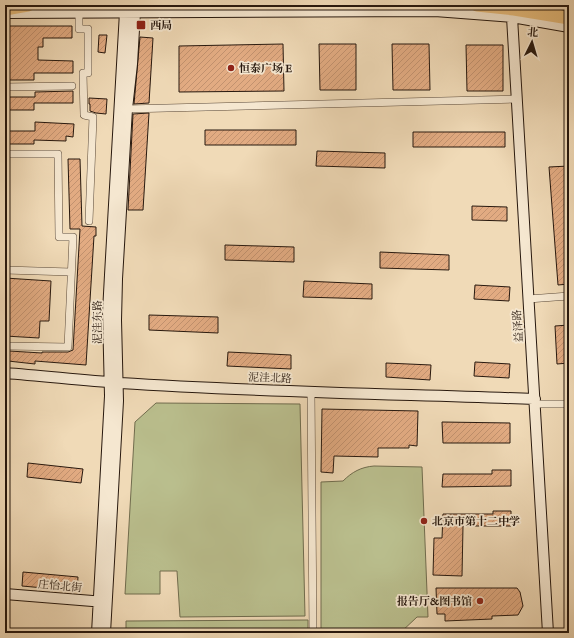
<svg xmlns="http://www.w3.org/2000/svg" width="574" height="638" font-family="'IM FELL French Canon','Noto Serif SC',serif">
<style>
.park{fill:#babf8e;stroke:#706c4e}
.building{fill:url(#building-hatch);stroke:#27180e}
.lines{fill:none;stroke-linecap:round;stroke-linejoin:round}
.street-casing{stroke:#594838;stroke-width:8}
.secondary-casing{stroke:#27180e;stroke-width:12}
.highway-casing{stroke:#27180e;stroke-width:14}
.street{stroke:#f5e7d0;stroke-width:7}
.secondary{stroke:#f5e7d0;stroke-width:10}
.highway{stroke:#e8bd7c;stroke-width:13}
.poi-dot{fill:#8f2418;stroke:#f5e7d0;stroke-width:1.5}
.labels{text-anchor:middle;dominant-baseline:central;stroke-width:3.5;stroke-linejoin:round;paint-order:stroke}
.poi-label{font-size:11px;font-weight:bold;fill:#27180e;stroke:#f5e7d0;text-anchor:start}
.street-label{font-size:11px;fill:#27180e;stroke:#f5e7d0}
</style>
<defs>
<pattern id="building-hatch" width="6" height="6" patternUnits="userSpaceOnUse"><rect width="6" height="6" fill="#e2ab82"/><path d="M-1 1l2-2M0 6l6-6M5 7l2-2" fill="none" stroke="#c2926f"/></pattern>
</defs>
<rect width="100%" height="100%" fill="#f0dab7"/>
<filter id="stains"><feTurbulence type="fractalNoise" baseFrequency=".005" numOctaves="4"/><feColorMatrix values="0 0 0 0 .2 0 0 0 0 .09 0 0 0 0 .02 0 0 0 .5 -.17"/></filter>
<radialGradient id="worn" r=".72"><stop offset=".6" stop-color="#630" stop-opacity="0"/><stop offset="1" stop-color="#630" stop-opacity=".3"/></radialGradient>
<!-- park -->
<path class="park" d="M156,403L300,404L305,616L180,617L177,571H160V594H125L135,422Z
M374,466L422,467L428,617H417L400,633H321V482L343,481C352,472 361,467 374,466Z
M308,620V633H126V621Z"/>
<!-- building -->
<path class="building" d="M5,26H72V38H43V47H38V60L73,61V73H34V80H5Z
M99,35H107L105,53L98,52Z
M140,37L153,38L149,103L134,104Z
M283,44L284,91L179,92V46Z
M319,44H356V90H320Z
M392,44H429L430,90H393Z
M466,45H503V91H467Z
M73,91V103H34V110H5V97H35V92Z
M89,98L107,99L106,114L96,113L90,111V104H89Z
M149,113L143,210H128L133,114Z
M35,122L74,124L73,137L66,136V141L34,140V144H5V131H35Z
M205,130H296V145H205Z
M413,132H505V147H413Z
M317,151L385,153V168L316,166Z
M68,159H80L82,226L96,227V236H94L86,365L35,361V364L8,361L9,351L42,353V352H68L73,350L80,229H70Z
M569,166V284L558,285L549,167Z
M472,206L507,207V221L472,220Z
M225,245L294,247V262L225,260Z
M380,252L449,255V270L380,268Z
M5,278L51,281L49,321H40L39,338L5,336Z
M304,281L372,284V299L303,297Z
M475,285L510,287L509,301L474,299Z
M149,315L218,317V333L149,330Z
M569,325V363L557,364L555,326Z
M228,352L291,355V369L227,366Z
M475,362L510,364L509,378L474,376Z
M386,363L431,365L430,380L386,377Z
M322,409L418,411L417,446L409,445V448H378V457L334,456L333,473L321,472Z
M442,422L510,423V443H443Z
M28,463L83,469L81,483L27,477Z
M492,470H511V486L442,487L443,474H492Z
M493,511H511V526H463L462,576L433,575L434,538H442L443,514H493Z
M23,572L78,577L77,591L22,586Z
M436,588H517L520,592L523,606L518,615L492,616V619L445,621V614H437Z"/>
<g class="lines">
<!-- street casing -->
<g class="street-casing">
<path id="street" d="M79,12V29H88V73H83L84,115L93,117L89,221
M5,87L72,86
M127,109L517,99
M5,154H58L59,237H73L68,347L5,346
M5,270L71,272
M528,299L569,296
M311,392L313,633
M535,404H569"/>
</g>
<!-- secondary casing -->
<g class="secondary-casing">
<path id="secondary" d="M8,13L435,11L512,17L569,27
M512,17L548,633
M5,373C43,376 81,380 120,383C258,392 396,394 535,399
M5,594L105,602
M97,633L110,396L108,312L110,275L125,12
M105,633L118,401L116,320L117,279L127,109L132,64L135,12"/>
</g>
<!-- highway casing -->
<g class="highway-casing">
<path id="highway" d="M477,5L514,9L569,18
M5,9L28,5"/>
</g>
<!-- street -->
<use href="#street" class="street"/>
<!-- secondary -->
<use href="#secondary" class="secondary"/>
<!-- highway -->
<use href="#highway" class="highway"/>
</g>
<!-- markers -->
<g class="poi-dot">
<rect x="136" y="20" width="10" height="10" rx="2"/>
<circle cx="231" cy="68" r="4"/>
<circle cx="424" cy="521" r="4"/>
<circle cx="480" cy="601" r="4"/>
</g>
<g class="labels">
<!-- poi labels -->
<g class="poi-label">
<text x="150" y="25">西局</text>
<text x="239" y="68">恒泰广场 E</text>
<text x="432" y="521">北京市第十二中学</text>
<text x="472" y="601" text-anchor="end">报告厅&amp;图书馆</text>
</g>
<!-- street labels -->
<g class="street-label">
<text transform="translate(97 322) rotate(-90)">泥洼东路</text>
<text transform="translate(518 326) rotate(-94)">益泽路</text>
<text transform="translate(270 378) rotate(2)">泥洼北路</text>
<text transform="translate(60 586) rotate(5)">庄怡北街</text>
</g>
</g>
<!-- margin -->
<rect width="574" height="638" fill="none" stroke="#f0dab7" stroke-width="20"/>
<rect x="6" y="6" width="562" height="626" fill="none" stroke="#27180e" stroke-width="2"/>
<rect x="10" y="10" width="554" height="618" fill="none" stroke="#27180e"/>
<!-- north arrow -->
<g transform="translate(532 42) rotate(5)" stroke="#f5e7d0" stroke-width="3" paint-order="stroke">
<path d="M0-3L7 15L0 10L-7 15Z" fill="#27180e"/>
<text y="-6" font-size="11" font-weight="bold" text-anchor="middle" fill="#27180e">北</text>
</g>
<rect width="100%" height="100%" filter="url(#stains)"/>
<rect width="100%" height="100%" fill="url(#worn)"/>
</svg>
